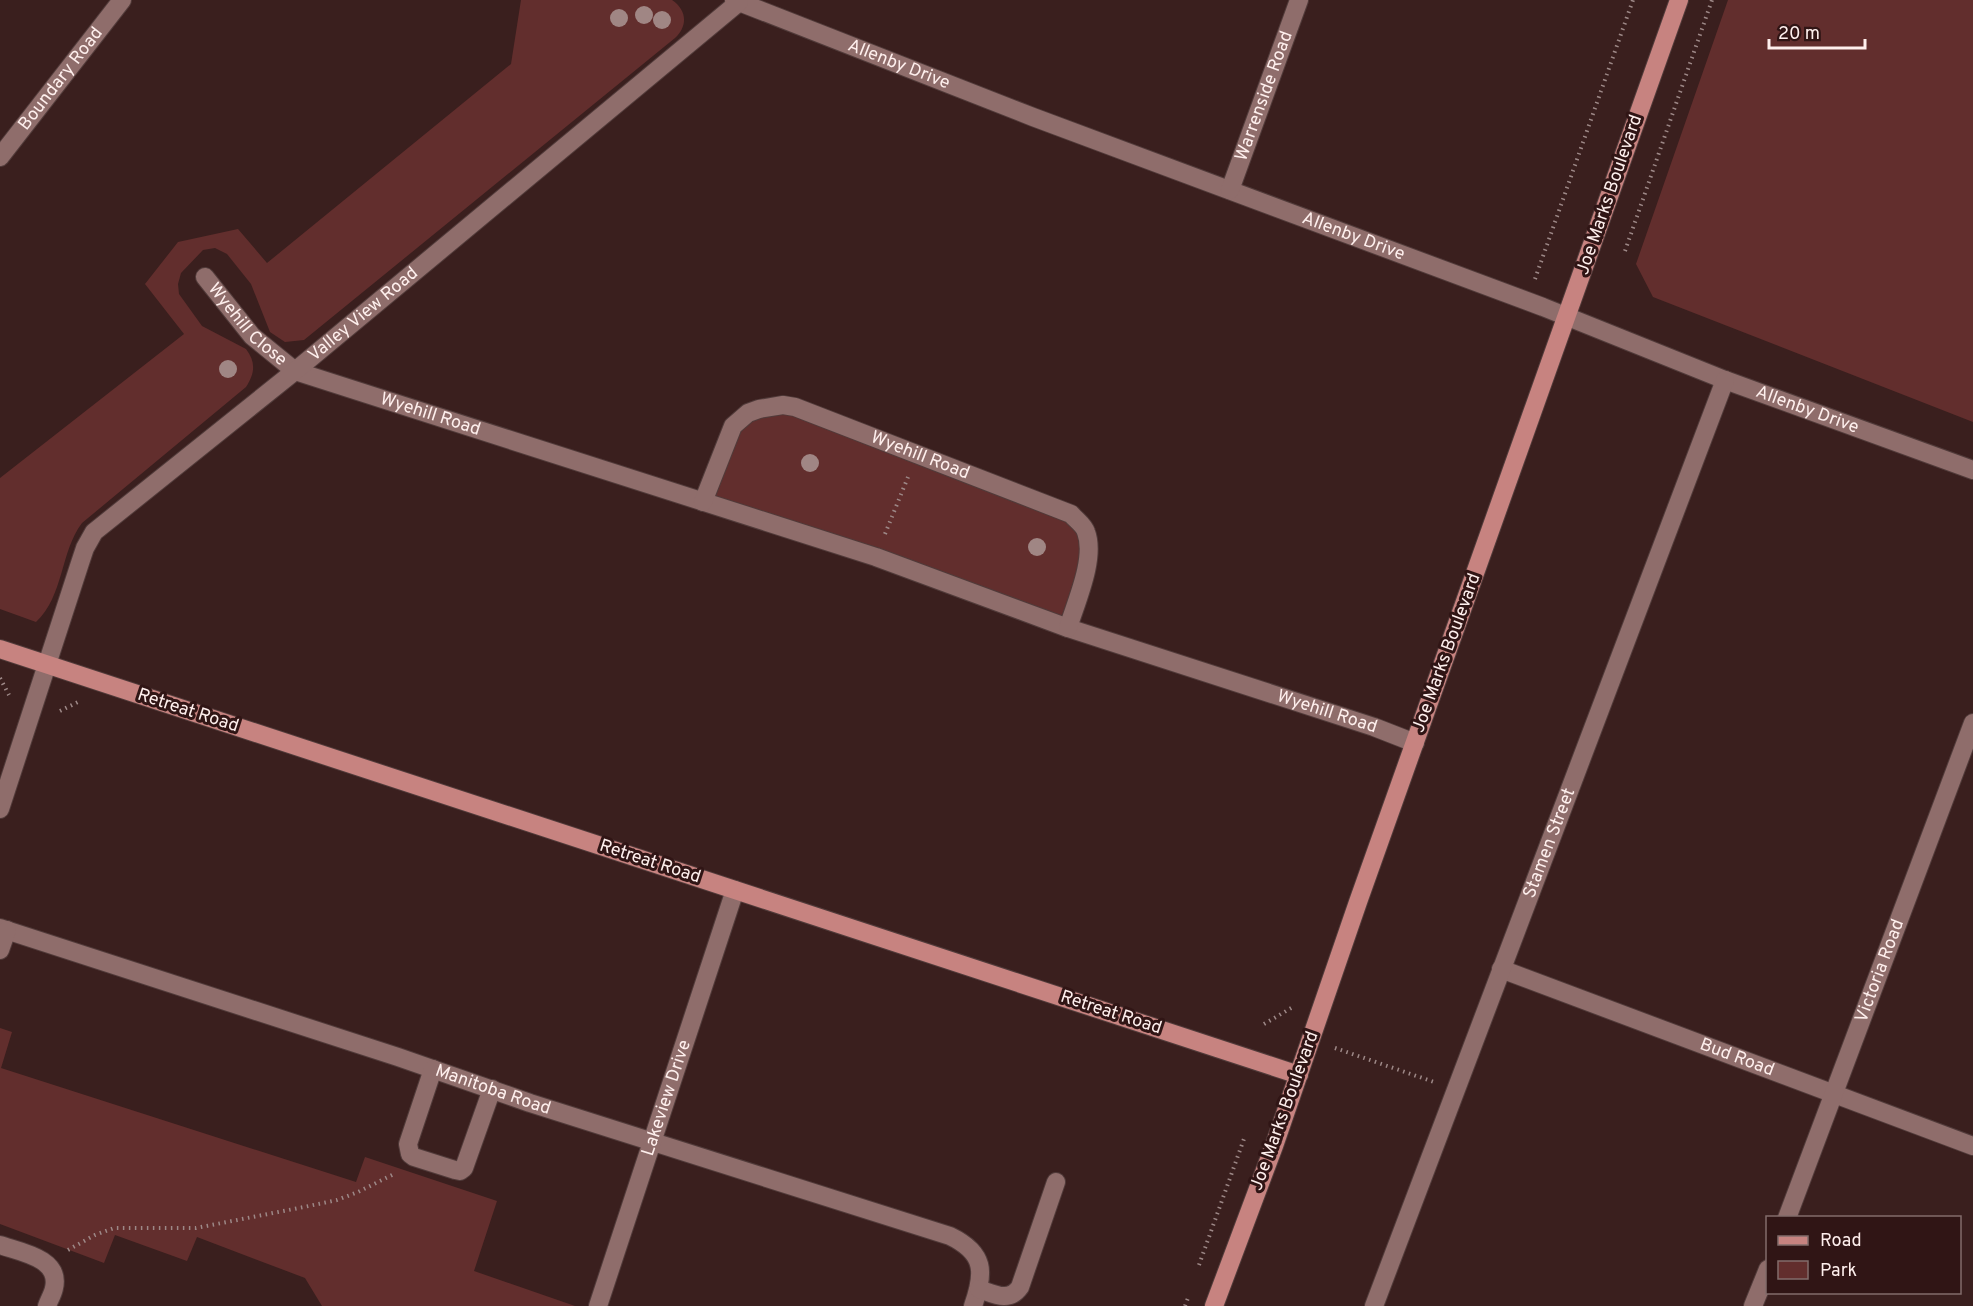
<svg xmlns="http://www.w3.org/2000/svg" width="1973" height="1306" font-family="Overpass,sans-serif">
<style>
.green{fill:#622e2d}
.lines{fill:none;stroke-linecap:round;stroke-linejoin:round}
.minor-casing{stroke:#513b3a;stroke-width:20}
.major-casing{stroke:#513b3a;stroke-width:20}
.path{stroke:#9d8887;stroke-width:4;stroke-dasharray:1.5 4.5;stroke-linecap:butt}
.minor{stroke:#8f6d6b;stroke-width:18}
.major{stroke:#c78380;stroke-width:18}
.tree{fill:#a08684}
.labels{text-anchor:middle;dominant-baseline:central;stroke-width:6;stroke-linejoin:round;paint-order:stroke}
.street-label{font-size:18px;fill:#feefed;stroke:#301515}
</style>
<rect width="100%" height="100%" fill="#3a1f1e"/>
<!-- green -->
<path class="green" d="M521,0H672C687,10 688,26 675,38L304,340L285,342L270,332L251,284L227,254L215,248L203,250L181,273L178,284L179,294L202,326L246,349C256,362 255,373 246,387L82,523C60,552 64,596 36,622L0,609V478L184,334L145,284L178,242L238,229L267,263L511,64Z
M1728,0H1973V422L1653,297L1636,264Z
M792,406L917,454L1091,533L1096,566L1076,626L706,499L734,428L759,412Z
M0,1028L12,1032L1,1068L356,1182L365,1157L497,1201L474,1271L575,1306H322L305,1278L197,1237L187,1261L115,1235L104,1263L0,1224Z"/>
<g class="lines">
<!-- minor casing -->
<g class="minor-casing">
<g id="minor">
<path id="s1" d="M734,0L1033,117L1543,307L1725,380L1973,470"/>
<path id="s2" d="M0,157L122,0"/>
<path id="s3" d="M1230,190L1299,0"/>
<path id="s4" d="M205,277L252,336L295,371L876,557L1068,628L1374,727L1415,743"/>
<path id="s5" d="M703,502L733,426L748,413L759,409L783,405L795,407L1071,514C1076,520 1084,525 1086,532C1096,558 1076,602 1068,628"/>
<path id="s6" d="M0,809L80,563L85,548L94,532L295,371L739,2"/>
<path id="s7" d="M0,928L398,1057L530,1103L950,1236C985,1253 985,1272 973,1306"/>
<path d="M0,950L7,930"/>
<path id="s8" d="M1501,969L1973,1146"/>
<path d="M433,1069L408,1144L410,1154L414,1157L455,1170L460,1171L464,1168L492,1089"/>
<path id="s9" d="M1787,1218L1973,723"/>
<path d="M0,1245C20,1252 61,1258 54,1288C53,1294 49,1300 47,1306"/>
<path d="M979,1289C994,1294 1009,1303 1020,1287L1056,1182"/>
<path id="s10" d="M598,1306L735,890"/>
<path id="s11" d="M1374,1306L1725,380"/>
<path d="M1753,1306L1768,1269"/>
</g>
</g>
<!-- major casing -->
<g class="major-casing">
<path id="major" d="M0,649L1299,1075
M1214,1306L1274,1146L1358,902L1679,0"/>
</g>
<!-- path -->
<path class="path" d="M1625,251L1712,0
M1535,279L1633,0
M885,534L908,477
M0,678L9,695
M60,711L78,702
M1264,1024L1293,1007
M1335,1048L1434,1082
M68,1250L95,1235L114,1228H196L304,1207L337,1200L358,1192L394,1174
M1199,1265L1245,1136
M1185,1306L1188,1298"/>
<!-- minor -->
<use href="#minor" class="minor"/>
<!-- major -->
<use href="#major" class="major"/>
</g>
<!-- trees -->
<g class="tree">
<circle cx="644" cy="15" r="9"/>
<circle cx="619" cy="18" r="9"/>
<circle cx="662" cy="20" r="9"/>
<circle cx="228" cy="369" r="9"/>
<circle cx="810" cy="463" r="9"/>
<circle cx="1037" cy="547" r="9"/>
</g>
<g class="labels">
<!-- street labels -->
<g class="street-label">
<text stroke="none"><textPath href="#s1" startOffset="177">Allenby Drive</textPath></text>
<text stroke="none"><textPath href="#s2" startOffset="99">Boundary Road</textPath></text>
<text stroke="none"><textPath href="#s3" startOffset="100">Warrenside Road</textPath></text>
<text transform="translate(1610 195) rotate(-71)">Joe Marks Boulevard</text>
<text stroke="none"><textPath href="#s1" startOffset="663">Allenby Drive</textPath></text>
<text stroke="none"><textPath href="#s6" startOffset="639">Valley View Road</textPath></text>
<text stroke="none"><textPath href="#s4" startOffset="64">Wyehill Close</textPath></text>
<text stroke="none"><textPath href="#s1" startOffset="1149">Allenby Drive</textPath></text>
<text stroke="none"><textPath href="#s4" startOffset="273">Wyehill Road</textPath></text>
<text stroke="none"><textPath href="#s5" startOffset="284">Wyehill Road</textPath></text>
<text transform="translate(1447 653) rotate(-70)">Joe Marks Boulevard</text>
<text transform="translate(188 711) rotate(18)">Retreat Road</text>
<text stroke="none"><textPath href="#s4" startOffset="1218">Wyehill Road</textPath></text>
<text stroke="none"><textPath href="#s11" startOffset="495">Stamen Street</textPath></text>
<text transform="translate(650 862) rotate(18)">Retreat Road</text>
<text stroke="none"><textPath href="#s9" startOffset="264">Victoria Road</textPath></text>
<text transform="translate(1111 1013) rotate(18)">Retreat Road</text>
<text stroke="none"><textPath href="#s8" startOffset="252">Bud Road</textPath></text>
<text stroke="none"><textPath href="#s7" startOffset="519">Manitoba Road</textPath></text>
<text stroke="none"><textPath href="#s10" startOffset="219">Lakeview Drive</textPath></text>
<text transform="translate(1285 1111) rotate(-70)">Joe Marks Boulevard</text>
</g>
</g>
<!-- legend -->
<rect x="1766" y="1216" width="195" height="78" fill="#301515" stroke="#826c6b" stroke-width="1.5"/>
<rect x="1778" y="1236" width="30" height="9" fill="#c78380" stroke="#826c6b" stroke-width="1.5"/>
<text x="1820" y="1246" font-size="18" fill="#feefed">Road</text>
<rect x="1778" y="1261" width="30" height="18" fill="#622e2d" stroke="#826c6b" stroke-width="1.5"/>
<text x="1820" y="1276" font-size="18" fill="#feefed">Park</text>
<!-- scale -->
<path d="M1769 39v9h96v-9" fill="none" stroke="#feefed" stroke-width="3"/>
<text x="1778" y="39" font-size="18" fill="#feefed" stroke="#301515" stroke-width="4.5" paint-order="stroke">20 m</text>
</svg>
